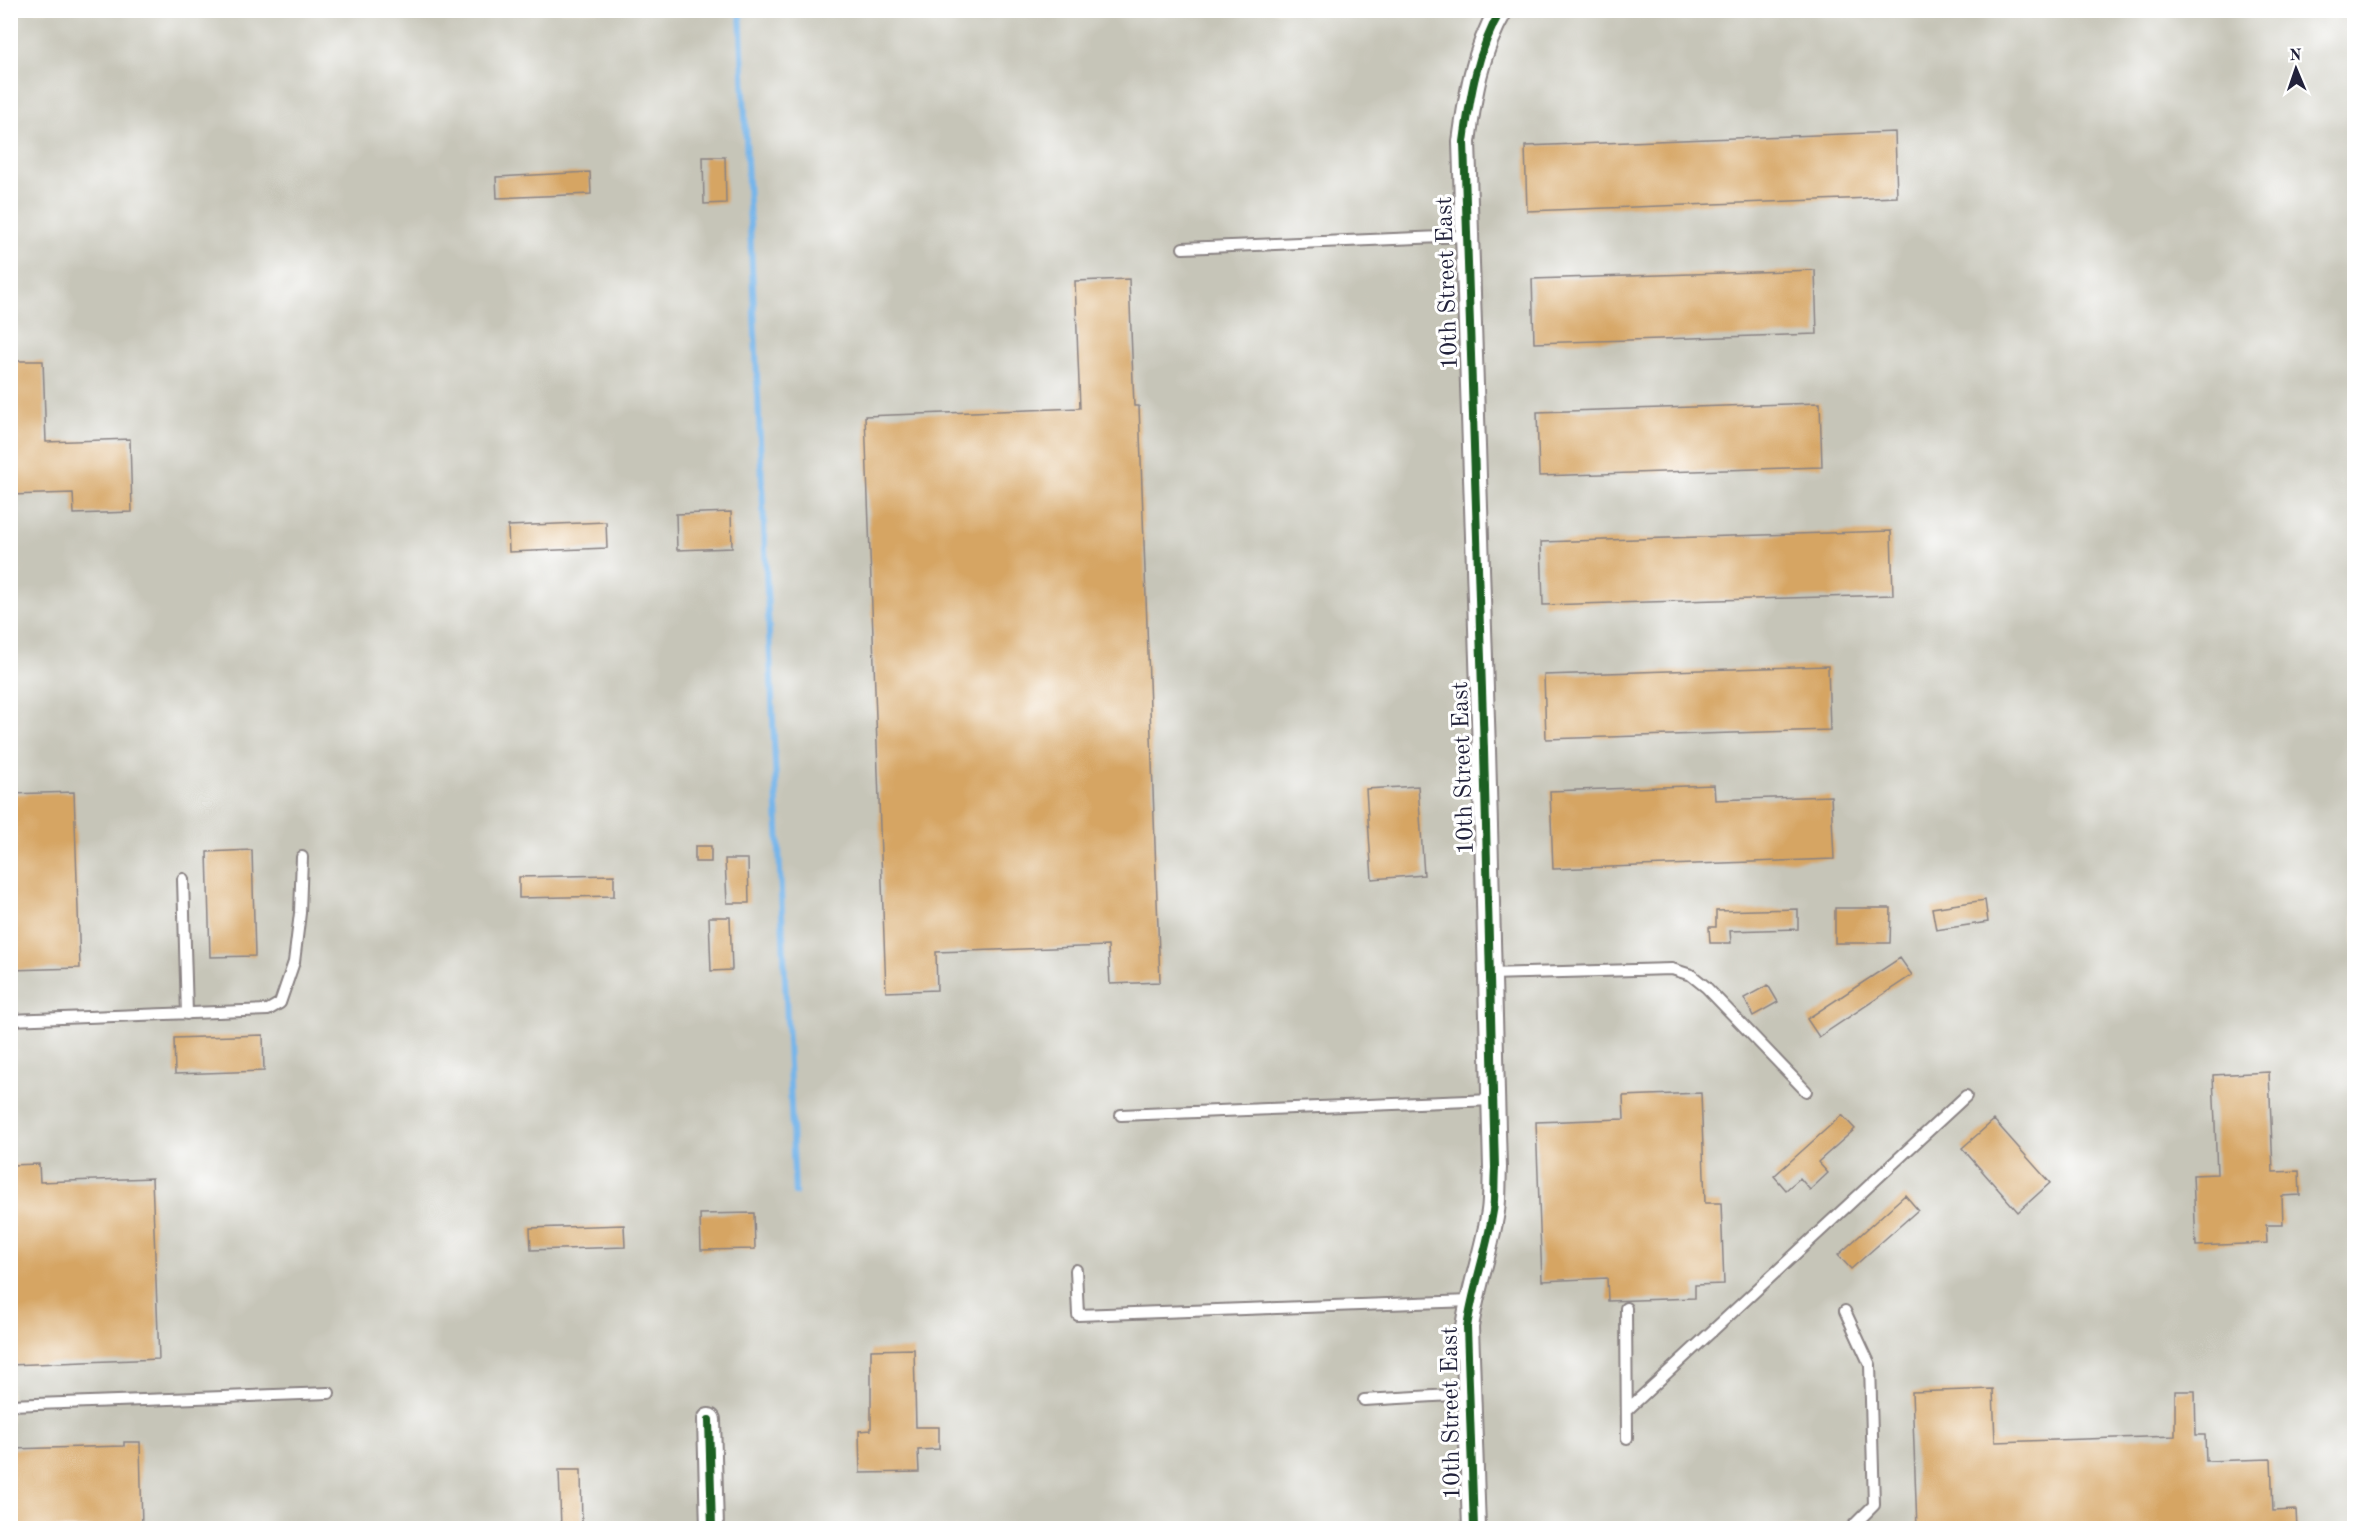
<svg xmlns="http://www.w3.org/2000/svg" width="2365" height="1539" font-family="'Old Standard TT',serif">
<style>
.industrial{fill:#c6c5b8}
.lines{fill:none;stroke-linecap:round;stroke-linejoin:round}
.stream{stroke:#76b5ea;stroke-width:6}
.building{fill:#d6a564}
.service-casing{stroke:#8a8383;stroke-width:14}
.minor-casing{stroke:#8a8383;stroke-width:26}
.service{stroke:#fff;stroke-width:10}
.minor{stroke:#fff;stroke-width:22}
.cycleway-casing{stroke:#fff;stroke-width:11}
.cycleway{stroke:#1b5e20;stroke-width:8}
.labels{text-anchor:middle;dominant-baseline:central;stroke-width:6;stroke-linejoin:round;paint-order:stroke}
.street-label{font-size:24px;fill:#22223b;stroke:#fff}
</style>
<rect width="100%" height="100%" fill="#fff"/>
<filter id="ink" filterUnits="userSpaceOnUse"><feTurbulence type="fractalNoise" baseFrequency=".0167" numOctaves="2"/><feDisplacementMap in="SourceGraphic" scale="12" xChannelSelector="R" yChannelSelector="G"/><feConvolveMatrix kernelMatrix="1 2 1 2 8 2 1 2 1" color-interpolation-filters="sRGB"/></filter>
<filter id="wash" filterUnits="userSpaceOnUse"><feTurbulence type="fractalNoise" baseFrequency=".008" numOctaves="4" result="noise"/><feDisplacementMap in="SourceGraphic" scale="24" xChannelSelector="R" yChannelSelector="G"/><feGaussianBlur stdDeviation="1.35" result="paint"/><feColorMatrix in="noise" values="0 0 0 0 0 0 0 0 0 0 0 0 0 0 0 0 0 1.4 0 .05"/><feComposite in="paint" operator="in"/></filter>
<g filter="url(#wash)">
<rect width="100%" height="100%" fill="#f3e4cb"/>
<!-- industrial -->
<path class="industrial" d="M11,11H2354V1528H11Z"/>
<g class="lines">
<!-- stream -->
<path class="stream" d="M740,10L795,1193"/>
</g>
<g id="blocks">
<!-- building -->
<path class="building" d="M1895,132L1897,197L1527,211L1525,146Z
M703,157H725L726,203L704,204Z
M590,172L591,194L497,198L496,177Z
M1815,270L1817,334L1534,343L1532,279Z
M1129,279L1134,406H1139L1160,982L1110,984L1108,946L936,952L937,990L886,992L865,416L1080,408L1075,281Z
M10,361H43L46,442L130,439L132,512L74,514L73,493L10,495Z
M1820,403L1822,467L1539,476L1537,412Z
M731,512L732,548L677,550L676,514Z
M606,522L607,548L509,552L508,526Z
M1891,531L1893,595L1543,605L1541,542Z
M1828,666L1830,730L1546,739L1544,675Z
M1714,785L1715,800L1831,796L1834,859L1553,869L1550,791Z
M1418,786L1424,875L1372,879L1366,789Z
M74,792L80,968L10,970V794Z
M695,846H711V862H695Z
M252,850L255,956L210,957L207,852Z
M725,859H748L749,903H727Z
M614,875V896L519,898V877Z
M1985,900L1988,922L1936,930L1932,908Z
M1835,908H1891L1890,943H1835Z
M1798,909V929L1730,931L1731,943H1710L1709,927H1716V911Z
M709,917H730L732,970L711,971Z
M1900,958L1912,975L1819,1037L1807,1019Z
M1768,985L1778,1002L1753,1016L1744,998Z
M263,1035L264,1071L175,1074L174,1038Z
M2269,1072L2273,1172L2299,1171L2300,1195L2282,1196L2283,1225H2266L2267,1243L2196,1246L2193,1175L2217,1174L2213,1075Z
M1701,1093L1705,1203H1721L1724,1284L1695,1285V1298L1608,1301L1607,1278L1542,1281L1536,1122L1624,1119L1623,1096Z
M1842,1115L1855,1129L1818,1162L1828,1173L1810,1190L1800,1178L1786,1190L1774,1176Z
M1994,1120L2050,1183L2018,1212L1962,1148Z
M39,1164L40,1182L152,1178L159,1359L10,1365V1165Z
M1905,1195L1918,1210L1851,1269L1838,1255Z
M754,1213L755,1249L701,1250L700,1214Z
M624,1225L625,1247L531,1250L530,1228Z
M914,1349L916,1427H939V1449L918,1450L919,1472L860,1473L859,1431L871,1430V1350Z
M1993,1389L1995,1442L2175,1436V1391H2195L2196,1435H2205L2206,1461L2271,1459L2273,1511L2296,1510L2297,1528H1917L1912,1392Z
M124,1442H140L142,1528H10V1449L124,1446Z
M559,1470H581L582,1528H561Z"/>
</g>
</g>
<g filter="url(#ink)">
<use href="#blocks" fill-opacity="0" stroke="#8a8383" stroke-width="1.5"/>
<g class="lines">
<!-- service casing -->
<g class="service-casing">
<path id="service" d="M1183,248L1465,236
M183,879L187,1014
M1490,974L1672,969L1691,975L1706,987L1806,1091
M10,1020L268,1010L280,1003L294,962L300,913L302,857
M1121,1115L1493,1100
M1076,1270L1078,1315L1471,1301
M1626,1308L1627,1438
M1845,1311L1870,1365L1874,1505L1851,1528
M1364,1400L1469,1394
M10,1405L329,1393
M1627,1410L1966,1096"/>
</g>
<!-- minor casing -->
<g class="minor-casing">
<path id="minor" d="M709,1420L712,1528
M1474,1528L1467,1327C1473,1287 1487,1250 1493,1211C1495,1197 1494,1182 1495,1168L1484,750L1464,142C1470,96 1477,51 1501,10"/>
</g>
<!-- service -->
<use href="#service" class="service"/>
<!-- minor -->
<use href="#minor" class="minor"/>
<!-- cycleway casing -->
<g class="cycleway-casing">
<path id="cycleway" d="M709,1420L712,1528
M1474,1528L1467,1327C1473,1287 1487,1250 1493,1211C1495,1197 1494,1182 1495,1168L1484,750L1464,142C1470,96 1477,51 1501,10"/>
</g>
<!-- cycleway -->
<use href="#cycleway" class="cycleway"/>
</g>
</g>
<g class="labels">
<!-- street labels -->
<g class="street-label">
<text transform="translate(1448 283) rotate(-92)">10th Street East</text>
<text transform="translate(1464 768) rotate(-92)">10th Street East</text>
<text transform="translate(1452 1413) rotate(-91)">10th Street East</text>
</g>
</g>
<!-- margin -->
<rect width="2365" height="1539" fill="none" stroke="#fff" stroke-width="36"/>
<!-- north arrow -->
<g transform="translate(2296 69) rotate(358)" stroke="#ffffff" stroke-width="4.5" paint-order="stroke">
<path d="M0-4.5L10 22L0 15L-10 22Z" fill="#22223b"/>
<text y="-9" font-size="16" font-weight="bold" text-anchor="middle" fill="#22223b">N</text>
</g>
</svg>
